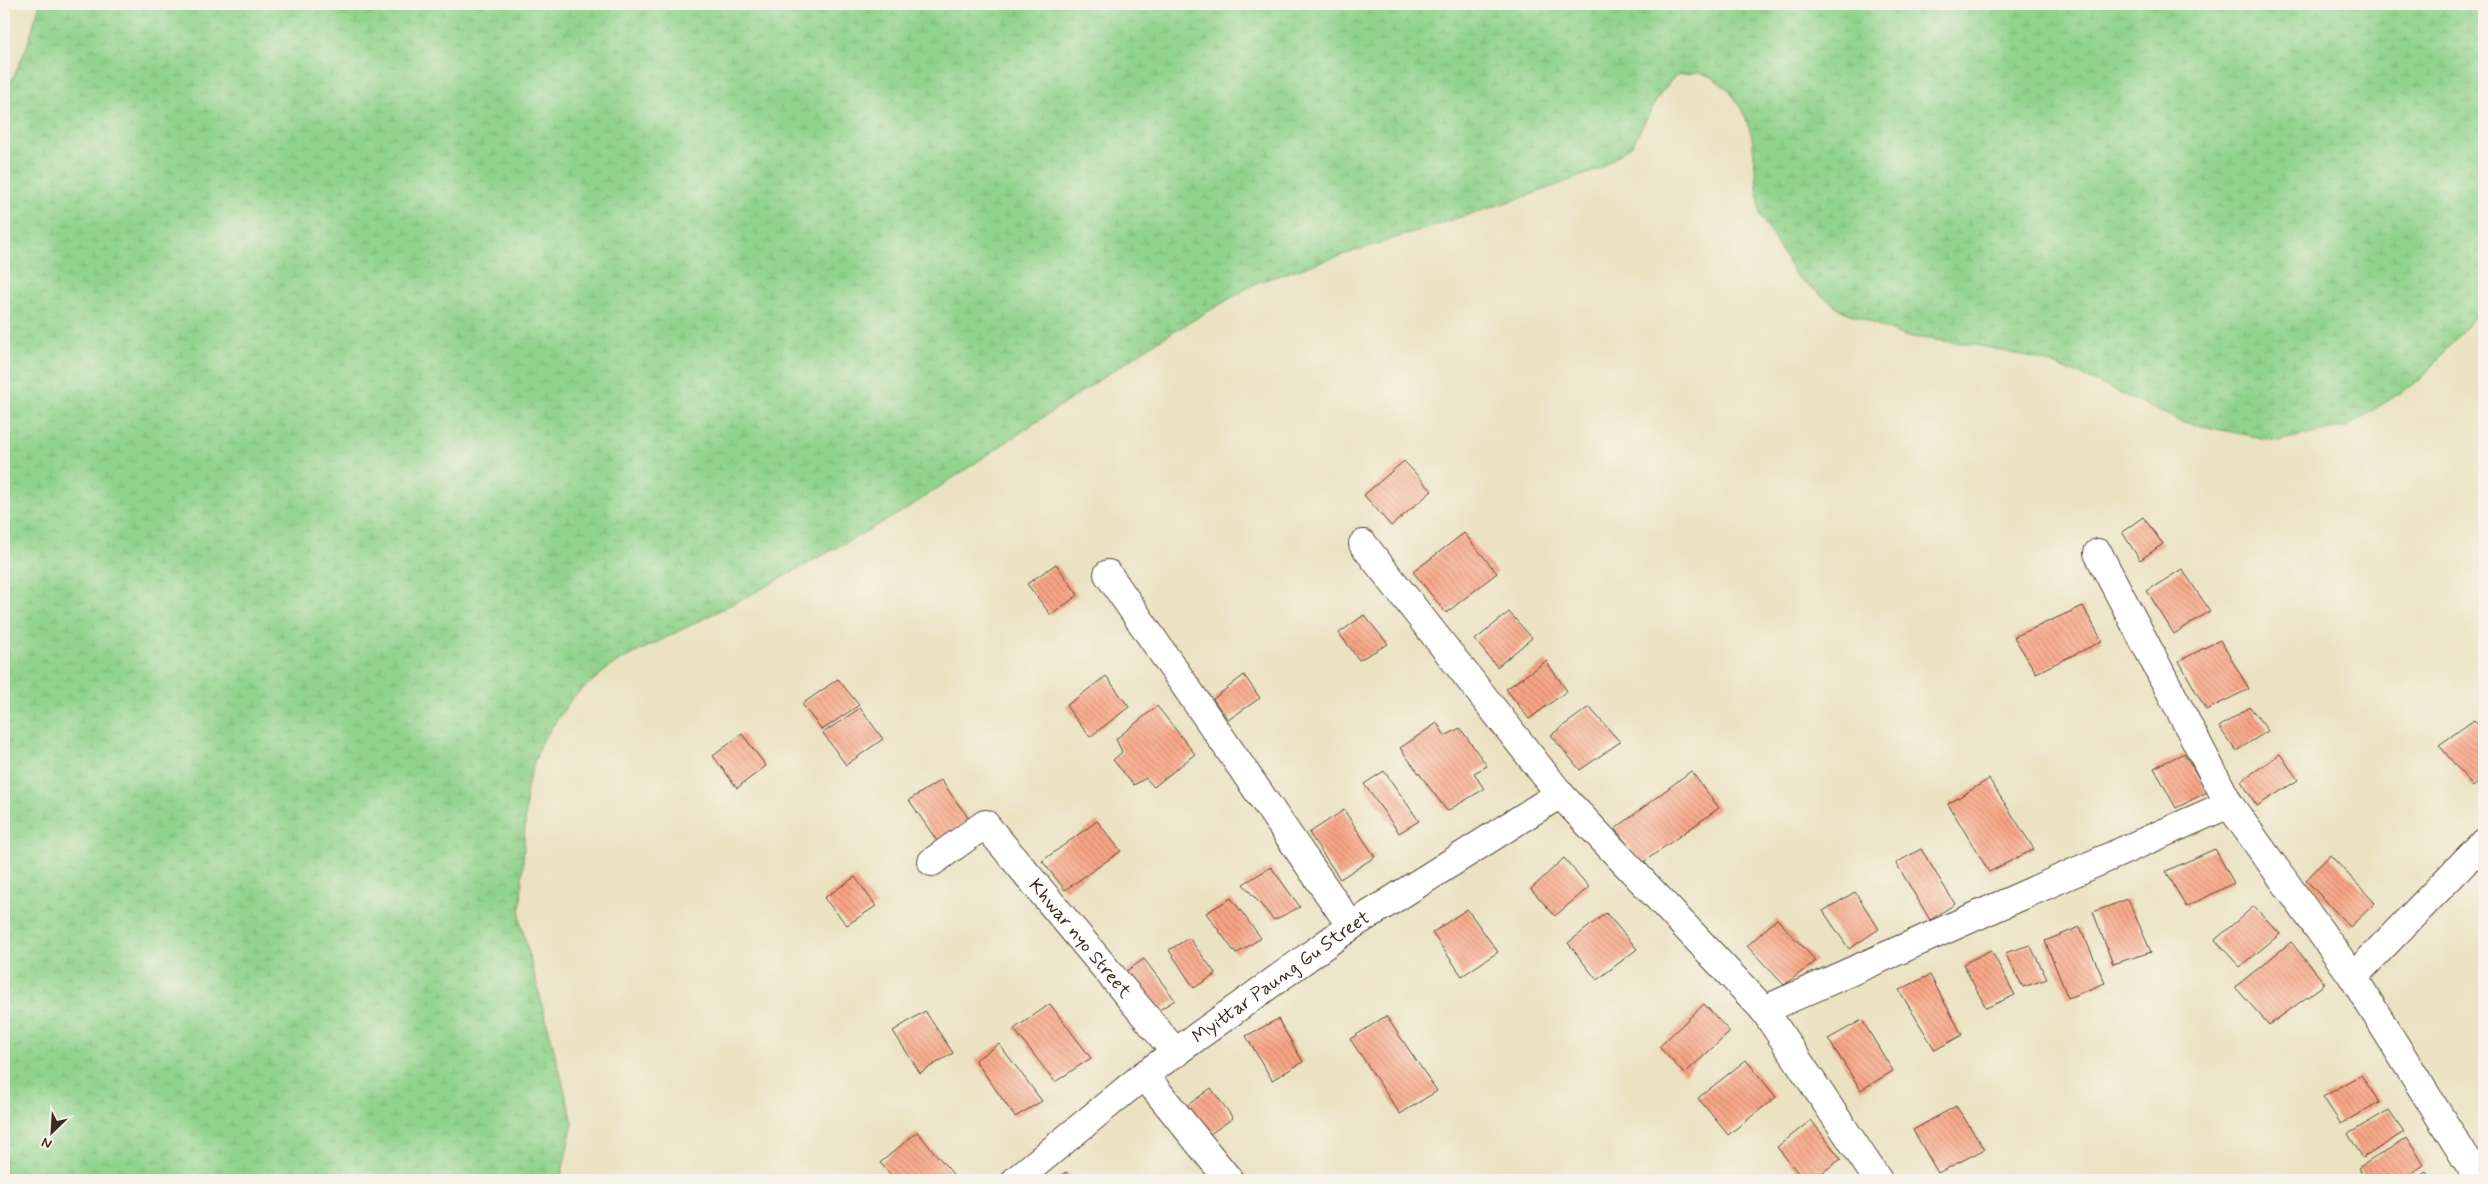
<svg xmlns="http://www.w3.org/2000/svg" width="2488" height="1184" font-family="Mynerve,sans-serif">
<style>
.wetland{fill:url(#wetland-marsh);stroke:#667e55}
.building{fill:url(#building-back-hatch)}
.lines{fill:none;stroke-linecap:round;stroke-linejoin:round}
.minor-casing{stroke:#554636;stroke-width:30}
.minor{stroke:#fff;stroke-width:28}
.labels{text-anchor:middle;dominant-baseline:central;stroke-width:4;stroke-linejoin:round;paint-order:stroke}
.street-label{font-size:19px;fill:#3b2a1e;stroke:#f7f3e8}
</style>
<defs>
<pattern id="wetland-marsh" width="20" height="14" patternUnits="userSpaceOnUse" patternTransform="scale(1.25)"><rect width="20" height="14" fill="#90d38c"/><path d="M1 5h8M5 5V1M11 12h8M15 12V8" fill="none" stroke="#7db578"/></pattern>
<pattern id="building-back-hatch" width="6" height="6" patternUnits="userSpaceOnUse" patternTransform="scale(1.25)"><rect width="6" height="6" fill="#f9a585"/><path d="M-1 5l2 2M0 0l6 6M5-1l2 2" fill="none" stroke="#cb876c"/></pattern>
</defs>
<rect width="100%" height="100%" fill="#f7f3e8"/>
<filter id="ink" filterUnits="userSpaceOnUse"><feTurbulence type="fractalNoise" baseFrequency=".02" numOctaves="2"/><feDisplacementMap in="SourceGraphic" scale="10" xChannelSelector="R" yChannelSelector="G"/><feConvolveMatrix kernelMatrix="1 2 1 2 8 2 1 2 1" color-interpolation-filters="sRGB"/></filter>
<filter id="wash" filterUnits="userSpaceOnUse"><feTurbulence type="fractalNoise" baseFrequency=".0096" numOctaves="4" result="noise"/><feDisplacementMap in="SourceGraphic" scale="20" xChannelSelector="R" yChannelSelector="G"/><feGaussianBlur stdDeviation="1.12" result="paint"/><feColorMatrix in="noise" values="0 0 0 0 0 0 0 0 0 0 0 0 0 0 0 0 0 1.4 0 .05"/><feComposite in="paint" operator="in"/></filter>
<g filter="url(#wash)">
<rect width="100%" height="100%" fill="#ebe2c1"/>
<!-- wetland -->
<path class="wetland" d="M40,4H2484V306L2419,381L2348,426L2277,441L2182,422L2085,377L2041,360L1976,345L1904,336L1841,310L1795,275L1760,215L1752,136L1743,112L1729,90L1712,77L1698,72L1676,75L1660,94L1632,145L1600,169L1533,194L1258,282L1156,342L905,510L754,593L612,665L573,697L540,744L527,786L520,920L573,1123L560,1180H4V98L26,49Z"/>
<g id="blocks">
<!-- building -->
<path class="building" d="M1404,461L1432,491L1391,526L1364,495Z
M2143,517L2163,544L2140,560L2122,532Z
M1464,533L1497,573L1446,613L1413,572Z
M1056,564L1078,595L1051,615L1027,584Z
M2182,569L2210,611L2174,634L2147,591Z
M2083,606L2102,641L2036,673L2014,637Z
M1509,612L1532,638L1497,667L1475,640Z
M1364,615L1388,644L1359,660L1339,633Z
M2220,640L2249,689L2206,710L2179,661Z
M1546,661L1567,691L1529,719L1506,689Z
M1244,675L1260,698L1228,720L1213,699Z
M1106,676L1129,707L1090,737L1066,706Z
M838,679L859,705L822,730L802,704Z
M1157,706L1195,754L1154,787L1146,778L1134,785L1113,760L1122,752L1116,739Z
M1589,707L1620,742L1580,770L1551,735Z
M2250,707L2268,731L2236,751L2219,727Z
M860,708L883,739L846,765L823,733Z
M2474,720L2484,733V778L2473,787L2439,745Z
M1437,723L1445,736L1460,728L1487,766L1474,773L1484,789L1447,811L1400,748Z
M742,734L766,766L737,788L713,756Z
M2184,753L2207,792L2176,808L2154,768Z
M2280,754L2298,780L2257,806L2241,781Z
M1384,771L1419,821L1399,833L1364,784Z
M1691,771L1719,808L1642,863L1615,829Z
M1989,779L2034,849L1989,872L1948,804Z
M941,780L969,819L937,841L909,800Z
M1344,810L1375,857L1340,879L1309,833Z
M1097,821L1121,851L1065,890L1042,861Z
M1921,849L1955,904L1930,920L1896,863Z
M2215,849L2234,883L2186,907L2166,871Z
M2330,855L2375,903L2350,927L2306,880Z
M1564,858L1589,887L1555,916L1531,889Z
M1271,867L1300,907L1274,920L1243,884Z
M855,877L876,906L847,925L824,898Z
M1855,892L1879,929L1849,949L1823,911Z
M1231,898L1261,938L1236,954L1206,913Z
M2128,899L2151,952L2113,964L2093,912Z
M2254,906L2280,934L2240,967L2215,940Z
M1467,909L1498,952L1462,976L1432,933Z
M1606,913L1637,949L1597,980L1568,943Z
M1777,919L1816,961L1784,985L1747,946Z
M2080,927L2105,983L2068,998L2045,941Z
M1189,938L1216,974L1194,988L1169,950Z
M2291,942L2325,984L2269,1025L2235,987Z
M2030,945L2047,979L2023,987L2005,953Z
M1991,950L2015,995L1986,1008L1963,964Z
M1144,959L1175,1000L1156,1012L1125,972Z
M1930,975L1962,1035L1935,1050L1899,990Z
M1050,1004L1091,1058L1055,1082L1014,1029Z
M1704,1004L1730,1032L1684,1074L1659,1047Z
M925,1011L953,1053L920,1073L893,1031Z
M1386,1016L1437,1091L1400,1114L1350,1039Z
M1278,1019L1303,1062L1272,1080L1246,1036Z
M1862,1020L1893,1071L1861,1090L1828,1039Z
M999,1044L1042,1101L1015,1117L975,1060Z
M1746,1060L1776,1097L1728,1135L1698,1098Z
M2361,1075L2379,1102L2341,1124L2323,1097Z
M1211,1088L1233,1118L1203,1139L1181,1110Z
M1956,1106L1985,1149L1938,1173L1913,1130Z
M2389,1110L2404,1132L2363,1158L2348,1134Z
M1811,1120L1841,1159L1812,1180H1804L1777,1147Z
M917,1132L953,1174L945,1180H896L880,1163Z
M2407,1138L2424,1165L2400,1180H2365L2358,1168Z
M1066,1172L1072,1180H1055Z
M2426,1172L2431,1180H2413Z"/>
</g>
</g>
<g filter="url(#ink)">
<use href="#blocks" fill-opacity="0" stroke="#554636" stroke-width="1"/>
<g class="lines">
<!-- minor casing -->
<g class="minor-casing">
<g id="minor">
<path d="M1363,544L1560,794L1764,1010L1878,1180"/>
<path d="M2098,553L2229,804L2353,977L2479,1180"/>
<path d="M1108,574L1351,926"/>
<path id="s1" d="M932,862L985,824L1176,1053"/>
<path d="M2353,977L2484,842"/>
<path d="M1764,1010L2229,804"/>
<path d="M1144,1075L1229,1180"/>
<path id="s2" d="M1016,1180L1144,1075L1351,926L1560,794"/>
</g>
</g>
<!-- minor -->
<use href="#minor" class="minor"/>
</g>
</g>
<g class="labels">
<!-- street labels -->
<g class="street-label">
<text stroke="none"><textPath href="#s1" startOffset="214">Khwar nyo Street</textPath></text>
<text stroke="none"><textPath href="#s2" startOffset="334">Myittar Paung Gu Street</textPath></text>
</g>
</g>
<!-- margin -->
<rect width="2488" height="1184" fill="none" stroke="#f7f3e8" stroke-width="20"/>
<!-- north arrow -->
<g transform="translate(52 1132) rotate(205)" stroke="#f7f3e8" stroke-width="4" paint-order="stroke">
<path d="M0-4L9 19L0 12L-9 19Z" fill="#3b2a1e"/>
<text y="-8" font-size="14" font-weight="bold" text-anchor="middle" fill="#3b2a1e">N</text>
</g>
</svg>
